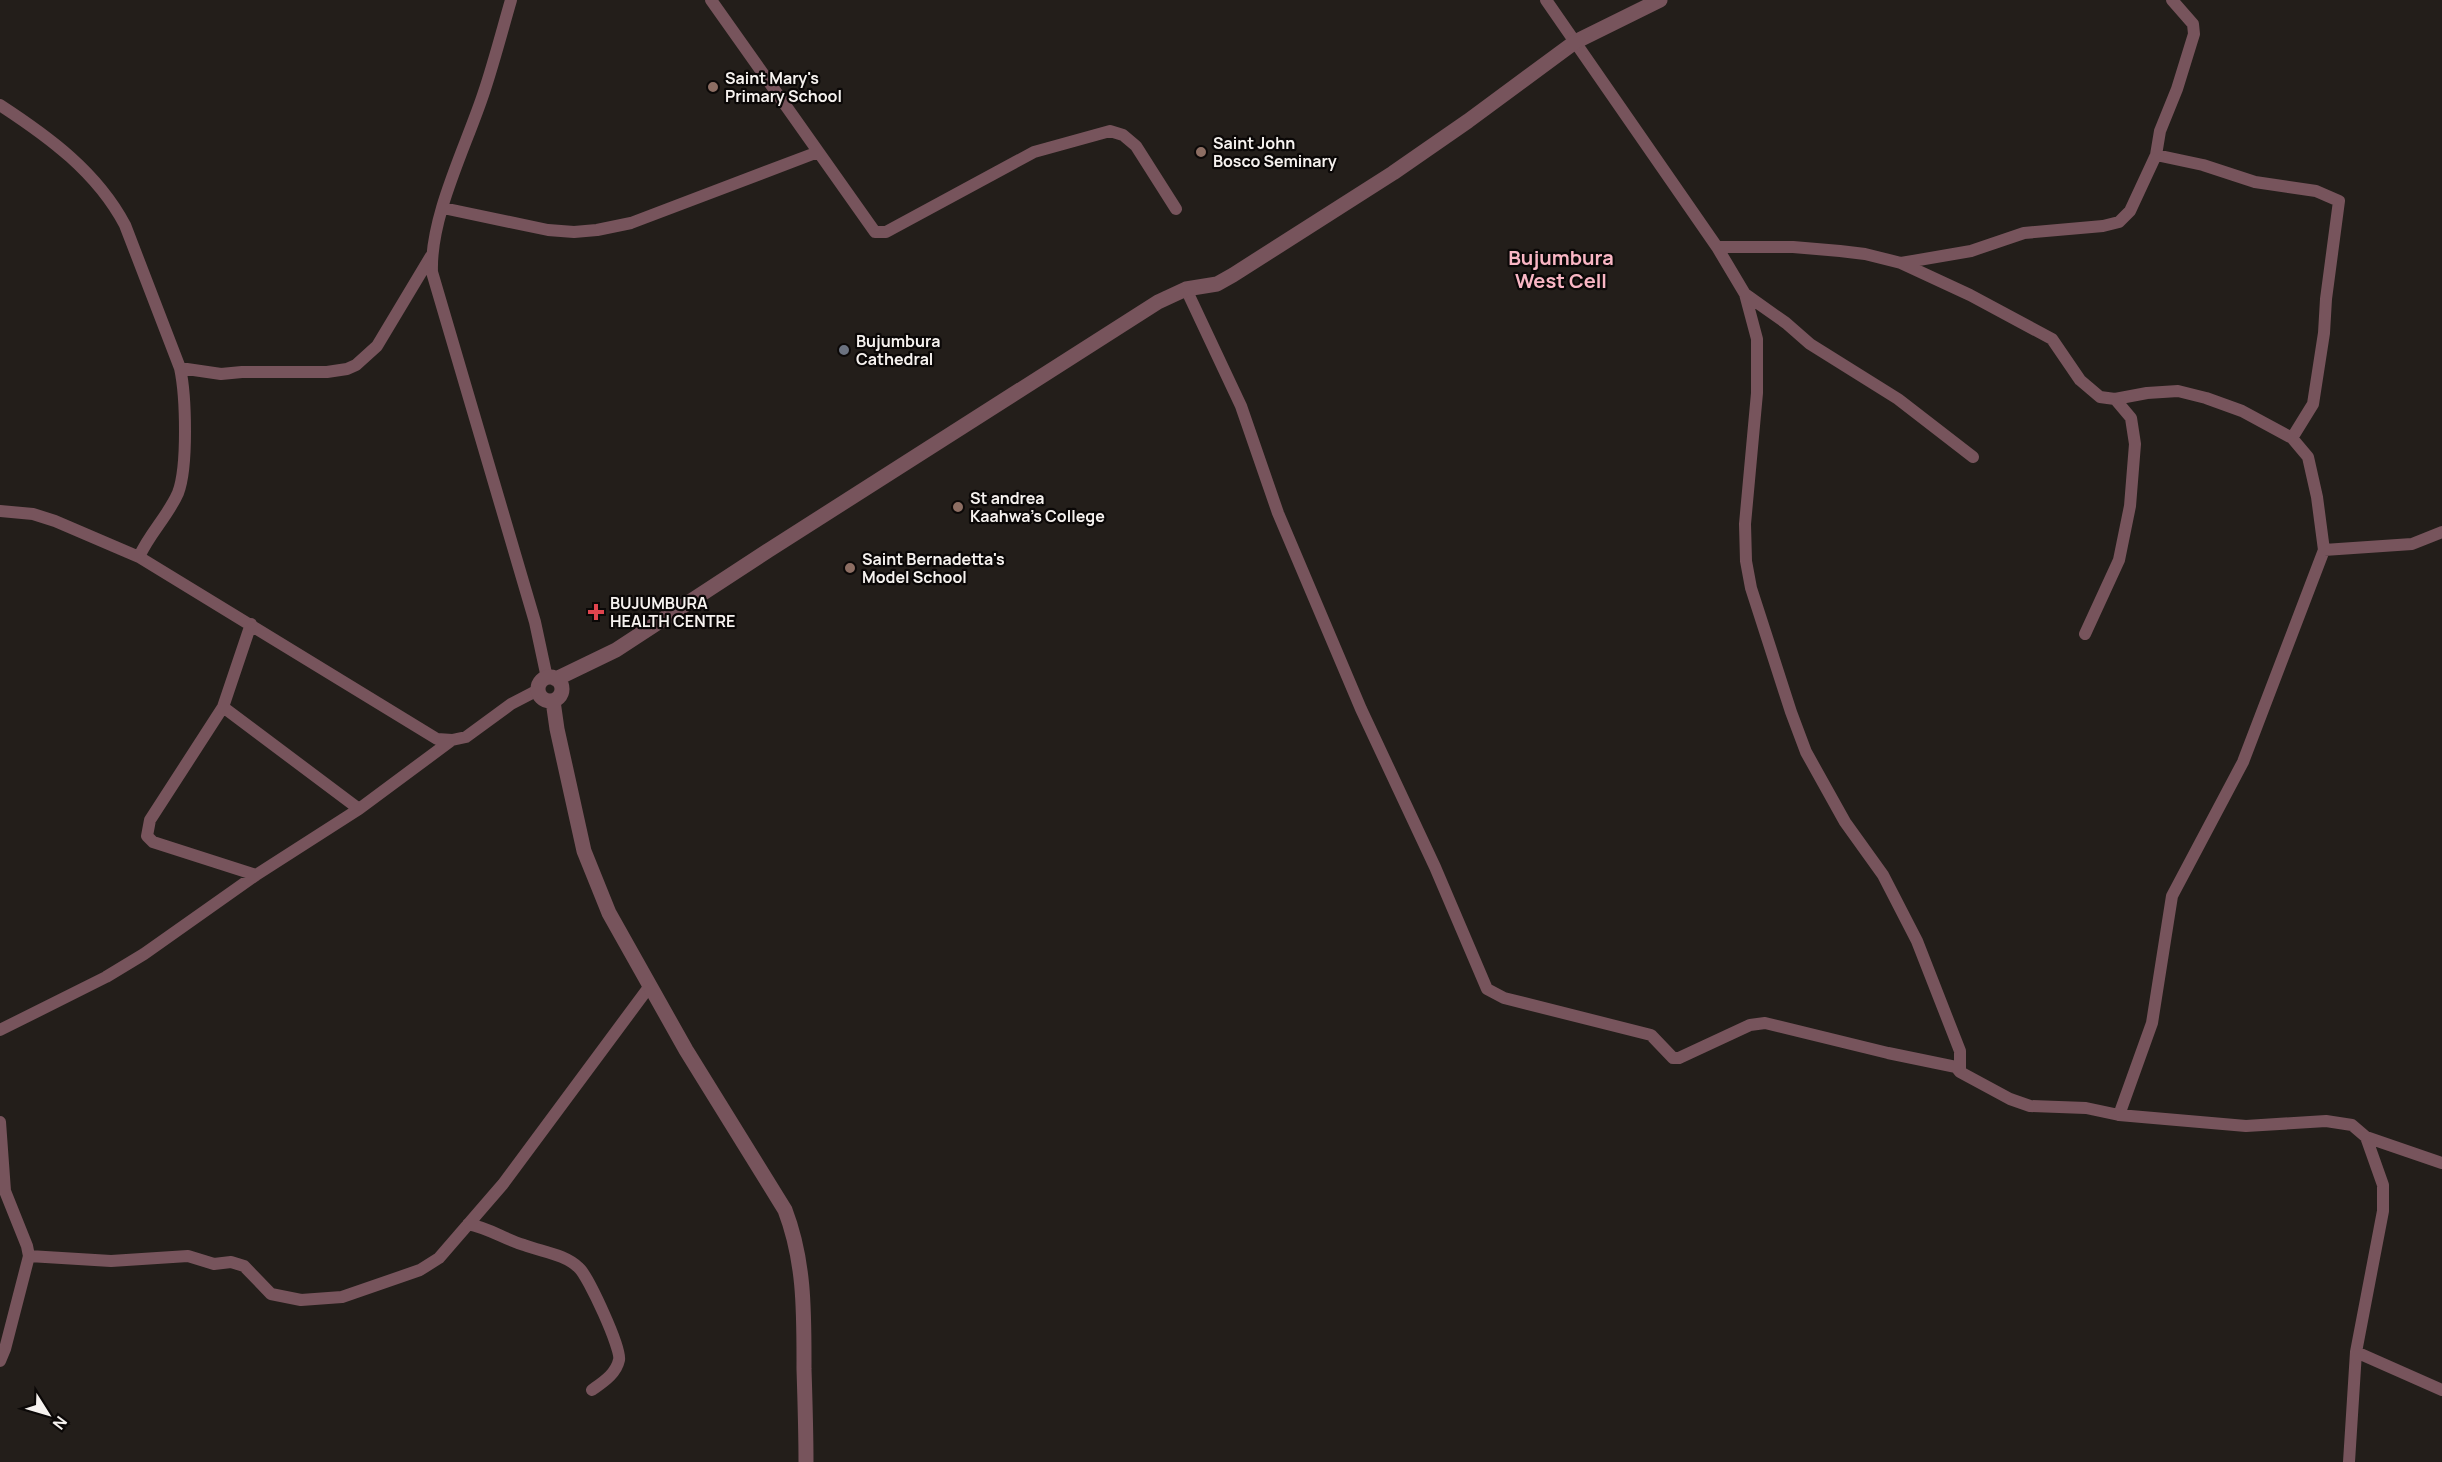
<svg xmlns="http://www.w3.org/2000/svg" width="2442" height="1462" font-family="Manrope,sans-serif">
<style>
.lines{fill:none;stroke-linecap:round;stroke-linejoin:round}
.minor{stroke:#77545c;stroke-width:12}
.tertiary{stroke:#77545c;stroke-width:15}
.education-dot{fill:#8d6e63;stroke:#0b0807;stroke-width:2}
.worship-dot{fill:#6b7280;stroke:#0b0807;stroke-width:2}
.health-dot{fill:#e0444e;stroke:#0b0807;stroke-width:2}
.labels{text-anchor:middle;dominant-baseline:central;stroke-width:4.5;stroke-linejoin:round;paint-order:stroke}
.poi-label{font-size:16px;font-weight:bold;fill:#f6f2ef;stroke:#0b0807;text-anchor:start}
.quarter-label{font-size:20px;font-weight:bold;fill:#f9b6c4;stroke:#0b0807}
</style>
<rect width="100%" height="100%" fill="#231e1a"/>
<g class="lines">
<!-- minor -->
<path class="minor" d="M511,0C502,31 494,62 484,92C466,147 430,216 432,272L535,622L547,678
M711,0L875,232H886L1034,152L1110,131L1123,135L1136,146L1176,209
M1546,0L1717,247L1745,294L1757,339V393L1745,524L1746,561L1751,588L1791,712L1806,752L1845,822L1883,875L1917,941L1960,1051V1072L2010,1099L2030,1106L2086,1108L2119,1115L2246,1126L2326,1121L2352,1125L2366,1137L2442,1163
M0,105C49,137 97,172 125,225L180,368C186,396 188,467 178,493C168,516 149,534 139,557L437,739L452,740L466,737L511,704L538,690
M2156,155L2203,165L2255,182L2316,191L2339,201L2326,299L2324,333L2313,404L2292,438
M443,208L548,230L574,232L597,230L631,223L818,152
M1717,247H1793L1840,251L1865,254L1901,263L1970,295L2052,339L2080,380L2100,397L2115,399L2131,418L2135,444L2130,506L2119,560L2085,634
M1901,263L1971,251L2024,233L2103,226L2119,222L2130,211L2156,155L2160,131L2177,89L2194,34L2193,24L2172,0
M1186,289L1241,406L1278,513L1361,709L1435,867L1487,989L1504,998L1651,1035L1673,1058H1679L1750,1025L1765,1023L1888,1053L1956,1067L1960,1072
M1745,294L1786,323L1810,344L1898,399L1973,457
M180,368L221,374L242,372H327L347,369L356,365L377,346L431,256
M2115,399L2147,393L2178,391L2206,398L2242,411L2292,438L2308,457L2317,497L2324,550L2243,762L2172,896L2152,1023L2119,1115
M0,511L33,514L55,521L139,557
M2324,550L2412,544L2442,532
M251,624L223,707L150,820L147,836L153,842L256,875
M223,707L359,809
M0,1030L106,977L144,954L256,875L359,809L452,740
M0,1122L5,1191L27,1246L29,1256L5,1349L0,1361
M468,1224C489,1228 504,1239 524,1245C542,1252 565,1254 579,1268C588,1276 622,1349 619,1360C616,1374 603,1382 592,1390
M29,1256L111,1261L188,1256L214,1264L231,1262L244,1266L271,1294L301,1300L342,1297L420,1270L439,1258L503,1184L649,987
M2356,1352L2442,1390
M2349,1462L2356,1352L2383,1211V1185L2366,1137"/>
<!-- tertiary -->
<path class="tertiary" d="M538 689a12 12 0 1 1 24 0a12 12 0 1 1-24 0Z
M556,679L616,650L769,550L1158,302L1186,289L1217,284L1233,275L1393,173L1468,121L1575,42L1660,0
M553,701L557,729L584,851L609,913L686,1050L785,1210C805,1262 804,1314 804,1369C805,1400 806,1431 806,1462"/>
</g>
<!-- markers -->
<g class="education-dot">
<circle cx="713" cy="87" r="6"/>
<circle cx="1201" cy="152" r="6"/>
<circle cx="958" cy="507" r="6"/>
<circle cx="850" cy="568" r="6"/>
</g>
<circle class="worship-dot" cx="844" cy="350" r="6"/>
<path class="health-dot" d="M593 603h6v6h6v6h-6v6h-6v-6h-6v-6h6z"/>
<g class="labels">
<!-- poi labels -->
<g class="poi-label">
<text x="725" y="78">Saint Mary's<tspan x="725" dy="18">Primary School</tspan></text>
<text x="1213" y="143">Saint John<tspan x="1213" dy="18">Bosco Seminary</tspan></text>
<text x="856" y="341">Bujumbura<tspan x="856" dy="18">Cathedral</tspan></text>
<text x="970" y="498">St andrea<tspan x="970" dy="18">Kaahwa's College</tspan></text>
<text x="862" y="559">Saint Bernadetta's<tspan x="862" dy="18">Model School</tspan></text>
<text x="610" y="603">BUJUMBURA<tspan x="610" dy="18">HEALTH CENTRE</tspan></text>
</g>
<!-- quarter labels -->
<g class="quarter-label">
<text x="1561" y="257">Bujumbura<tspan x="1561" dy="23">West Cell</tspan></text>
</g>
</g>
<!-- north arrow -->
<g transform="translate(48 1414) rotate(127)" stroke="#0b0807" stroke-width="4.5" paint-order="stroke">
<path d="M0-4.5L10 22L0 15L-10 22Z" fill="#f6f2ef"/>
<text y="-9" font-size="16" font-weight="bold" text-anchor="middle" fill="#f6f2ef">N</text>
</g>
</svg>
